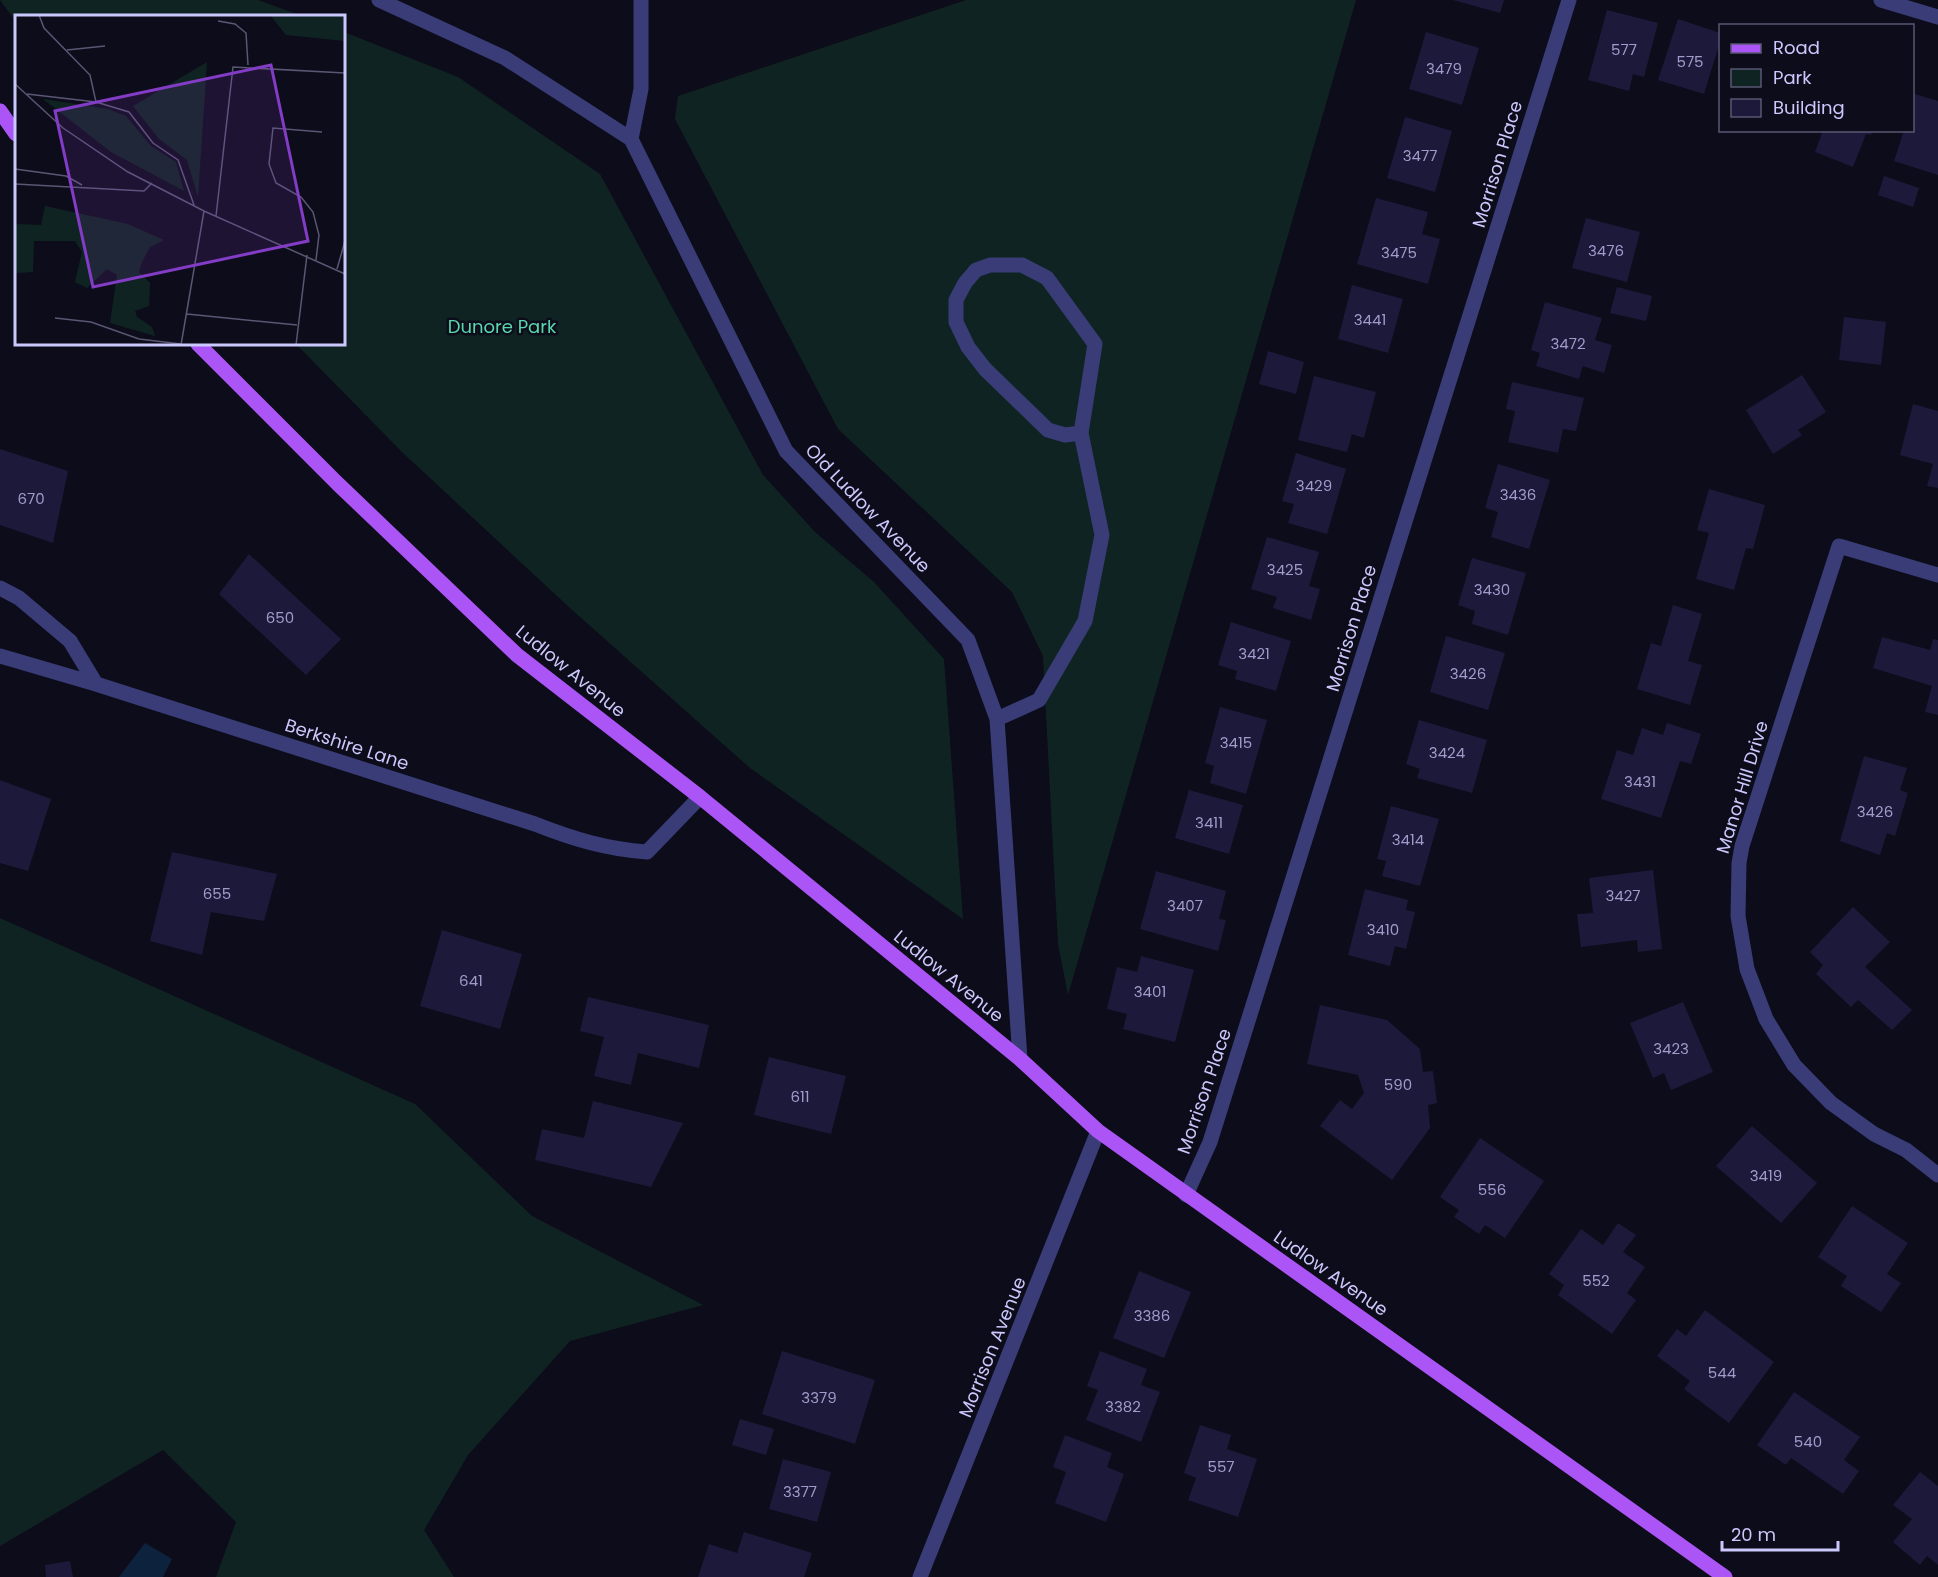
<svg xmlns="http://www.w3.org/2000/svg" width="1938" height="1577" font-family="Poppins,sans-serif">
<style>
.green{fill:#0f2422}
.water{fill:#0d233d}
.building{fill:#1d193a}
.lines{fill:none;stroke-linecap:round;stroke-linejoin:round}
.minor{stroke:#393c77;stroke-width:15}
.major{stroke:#ac55f6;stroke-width:15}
.labels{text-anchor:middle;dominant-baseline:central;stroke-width:5;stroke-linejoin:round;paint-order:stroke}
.number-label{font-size:15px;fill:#9f9ccc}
.street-label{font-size:18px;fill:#cac8fc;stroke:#0d0c1a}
.park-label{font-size:18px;fill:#59d7ad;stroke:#0d0c1a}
.inset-road{fill:none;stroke:#595774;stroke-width:1.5}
.view{fill:#833cc5;fill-opacity:0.15;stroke:#833cc5;stroke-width:3}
.inset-edge{fill:none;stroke:#cac8fc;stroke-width:3}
</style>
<rect width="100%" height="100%" fill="#0d0c1a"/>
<!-- green -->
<path class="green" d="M0,0H258L302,16H16V22Z
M966,0H1356L1068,995L1058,944L1043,656L1012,592L838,429L675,119L678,96Z
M344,32L458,77L600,174L763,475L815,532L874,582L944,659L963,919L750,768L570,608L402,452L296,344H344Z
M0,918L415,1104L532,1216L703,1305L570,1341L468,1455L424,1530L454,1577H216L236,1522L163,1450L0,1546Z"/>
<!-- water -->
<path class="water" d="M145,1543L172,1559L163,1577H119Z"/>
<!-- building -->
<path class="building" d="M1453,0H1504L1500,13Z
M1607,10L1658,23L1644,77L1633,74L1629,91L1588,80Z
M1678,19L1720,33V42L1704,94L1658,80Z
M1426,32L1479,48L1462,105L1409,89Z
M1915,94L1938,101V175L1894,161L1904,130H1912V103Z
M1405,117L1452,131L1435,192L1387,178Z
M1823,130H1873L1871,135L1866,134L1853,167L1815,152Z
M1884,176L1919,188L1913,207L1878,195Z
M1376,198L1428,212L1422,234L1440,239L1428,284L1357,264Z
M1586,218L1640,232L1627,282L1572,268Z
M1352,285L1403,299L1388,353L1338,339Z
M1617,287L1652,296L1646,321L1610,313Z
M1545,302L1602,318L1595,340L1612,345L1604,373L1583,366L1579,379L1536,366L1540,353L1531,350Z
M1844,317L1886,322L1881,365L1839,360Z
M1268,351L1304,362L1296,394L1259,384Z
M1802,375L1826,412L1798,430L1802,435L1773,454L1746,410Z
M1314,376L1376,392L1364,438L1352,434L1347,452L1298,440Z
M1512,382L1584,398L1576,431L1563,429L1558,453L1508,442L1515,411L1506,409Z
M1913,404L1938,411V488L1927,486L1933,464L1900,455Z
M0,449L68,471L53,543L0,525Z
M1296,453L1346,469L1327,534L1288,523L1294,504L1282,501Z
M1498,464L1550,480L1529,549L1491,537L1498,512L1485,508Z
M1709,489L1765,505L1753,549L1746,548L1734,590L1696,579L1709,533L1697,530Z
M1267,537L1319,552L1309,586L1320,589L1311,620L1273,608L1277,597L1251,589Z
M249,554L341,639L306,675L219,594Z
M1472,558L1526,573L1508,635L1472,624L1475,611L1458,605Z
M1673,605L1702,614L1688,661L1702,665L1690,705L1637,689L1651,643L1661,646Z
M1231,622L1291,641L1276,691L1235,679L1237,671L1218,665Z
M1446,636L1505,653L1488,710L1430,692Z
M1882,637L1930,650L1933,639L1938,640V715L1925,712L1932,686L1873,668Z
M1220,707L1267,720L1246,794L1210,783L1214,766L1205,763Z
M1419,720L1487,740L1472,793L1417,778L1420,769L1406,764Z
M1667,723L1701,734L1691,764L1680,761L1661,818L1601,799L1617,750L1633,755L1642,728L1663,735Z
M1864,756L1907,768L1900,790L1908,793L1895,836L1887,833L1880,855L1840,841Z
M0,780L51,799L28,871L0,863Z
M1189,790L1243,805L1229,854L1175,838Z
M1391,806L1439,819L1420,886L1382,876L1386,861L1377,859Z
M172,852L277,874L264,921L211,912L202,955L150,941Z
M1653,870L1662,949L1638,952L1637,940L1581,947L1577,914L1593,913L1589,878Z
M1156,871L1226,891L1219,919L1226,920L1218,951L1140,929Z
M1365,889L1408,900L1406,910L1415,912L1406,949L1395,946L1390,966L1348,955Z
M1853,907L1890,942L1865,967L1912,1010L1892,1030L1858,1000L1851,1007L1816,974L1823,965L1810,952Z
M442,930L522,954L500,1029L420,1006Z
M1141,956L1194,970L1175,1042L1123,1029L1127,1014L1107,1009L1117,967L1137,972Z
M588,997L709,1025L699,1068L638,1053L631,1085L594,1076L604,1037L580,1031Z
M1683,1002L1713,1072L1671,1090L1664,1073L1653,1078L1630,1023Z
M1320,1005L1387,1020L1420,1049L1423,1072L1433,1071L1437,1103L1428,1105L1430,1128L1392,1180L1320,1126L1340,1100L1352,1109L1364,1093L1358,1075L1307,1064Z
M769,1057L846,1076L831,1134L754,1115Z
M593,1101L683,1123L651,1187L535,1160L542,1129L584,1138Z
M1752,1126L1817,1183L1781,1223L1716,1166Z
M1480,1138L1544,1181L1505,1238L1485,1225L1479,1234L1454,1217L1459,1210L1440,1197Z
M1852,1206L1908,1243L1887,1274L1901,1283L1881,1312L1841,1286L1847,1276L1818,1257Z
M1618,1223L1636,1235L1623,1252L1645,1267L1627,1293L1636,1300L1612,1334L1558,1295L1564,1285L1549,1274L1581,1229L1603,1245Z
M1139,1271L1191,1292L1164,1358L1113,1338Z
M1705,1310L1774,1362L1729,1423L1684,1389L1690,1381L1657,1356L1677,1329L1686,1336Z
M782,1351L875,1380L855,1444L762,1414Z
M1100,1351L1147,1369L1141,1385L1160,1392L1141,1442L1086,1420L1098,1390L1087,1386Z
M1794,1392L1860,1437L1844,1460L1859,1471L1843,1494L1791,1458L1786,1465L1757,1445Z
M740,1419L774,1429L766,1455L732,1445Z
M1200,1425L1231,1435L1227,1449L1257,1459L1238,1517L1188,1500L1196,1478L1184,1473Z
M1065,1435L1112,1453L1107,1467L1124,1474L1106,1522L1055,1503L1066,1472L1053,1467Z
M783,1459L831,1472L817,1522L769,1509Z
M1920,1472L1938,1486V1565L1927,1556L1920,1565L1893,1542L1912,1519L1893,1505Z
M744,1532L812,1553L804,1577H698L709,1544L737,1553Z
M70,1561L73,1577H46L45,1565Z"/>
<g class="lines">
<!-- minor -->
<path class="minor" d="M379,0L505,58L631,139L786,451L968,640L997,719L1020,1059
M1881,0L1938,17
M631,139L641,89V0
M1938,575L1839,546L1742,846L1739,863L1738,916L1747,969L1766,1019L1794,1065L1831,1103L1874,1134L1906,1150L1938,1175
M0,588L19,598L70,641L96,684
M0,656L96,684L535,824C573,839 606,849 647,852L700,797
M997,719L1039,700L1085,621L1102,535L1081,433L1095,344L1047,278L1022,265H990L976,270L965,283L956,300V322L968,347L985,369L1048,430L1065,435L1081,433
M1186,1195L1210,1142L1569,0
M920,1577L1098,1131"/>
<!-- major -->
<path class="major" d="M0,111L16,134
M198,344L338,484L517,655L700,797L1020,1059L1098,1131L1725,1577"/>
</g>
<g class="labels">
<!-- number labels -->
<g class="number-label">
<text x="1624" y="49">577</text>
<text x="1690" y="61">575</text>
<text x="1444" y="68">3479</text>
<text x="1420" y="155">3477</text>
<text x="1606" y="250">3476</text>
<text x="1399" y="252">3475</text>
<text x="1370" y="319">3441</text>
<text x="1568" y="343">3472</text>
<text x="1314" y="485">3429</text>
<text x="1518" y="494">3436</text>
<text x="31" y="498">670</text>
<text x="1285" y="569">3425</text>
<text x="1492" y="589">3430</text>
<text x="280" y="617">650</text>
<text x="1254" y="653">3421</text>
<text x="1468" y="673">3426</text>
<text x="1236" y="742">3415</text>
<text x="1447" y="752">3424</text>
<text x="1640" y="781">3431</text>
<text x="1875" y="811">3426</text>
<text x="1209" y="822">3411</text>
<text x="1408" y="839">3414</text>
<text x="217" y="893">655</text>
<text x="1623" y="895">3427</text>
<text x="1185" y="905">3407</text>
<text x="1383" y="929">3410</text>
<text x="471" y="980">641</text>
<text x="1150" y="991">3401</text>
<text x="1671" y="1048">3423</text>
<text x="1398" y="1084">590</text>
<text x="800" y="1096">611</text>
<text x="1766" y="1175">3419</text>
<text x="1492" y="1189">556</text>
<text x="1596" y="1280">552</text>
<text x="1152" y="1315">3386</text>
<text x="1722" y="1372">544</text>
<text x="819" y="1397">3379</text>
<text x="1123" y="1406">3382</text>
<text x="1808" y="1441">540</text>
<text x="1221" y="1466">557</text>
<text x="800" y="1491">3377</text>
</g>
<!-- street labels -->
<g class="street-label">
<text transform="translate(1497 164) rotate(-73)">Morrison Place</text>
<text transform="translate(868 508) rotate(46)">Old Ludlow Avenue</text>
<text transform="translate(1351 628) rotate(-73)">Morrison Place</text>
<text transform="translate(571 671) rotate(39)">Ludlow Avenue</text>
<text transform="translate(347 744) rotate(18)">Berkshire Lane</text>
<text transform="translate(1742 787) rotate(-73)">Manor Hill Drive</text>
<text transform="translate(949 976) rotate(39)">Ludlow Avenue</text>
<text transform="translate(1204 1091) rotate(-71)">Morrison Place</text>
<text transform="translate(1331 1273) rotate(35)">Ludlow Avenue</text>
<text transform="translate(992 1347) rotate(-68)">Morrison Avenue</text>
</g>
<!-- park labels -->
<g class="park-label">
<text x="502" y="326">Dunore Park</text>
</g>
</g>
<!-- overview -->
<g transform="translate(15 15)">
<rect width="330" height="330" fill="#0d0c1a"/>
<path d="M255,0H330V26L271,20ZM192,47L183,182L172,145L144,124L118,91ZM28,84L93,94L111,101L136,131L161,147L169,176L96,137ZM30,191L113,209L149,225L135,232L127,247L124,257L135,268L134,291L120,296L122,302L137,312L140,321L95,308L102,260L92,254L72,273L60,267L67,237L60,226H19L18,257L0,258V209L26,210Z" fill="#0f2422"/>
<path class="inset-road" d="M24,0L29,13L75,60L81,87M203,6L220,9L231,18L233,50M52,35L90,31M0,69L48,113L113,157L189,196L330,259M12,79L81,87L114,97L138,128L163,145L179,190M0,154L51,161L67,170M0,169L129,176L137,168M201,201L218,52L330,58M301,245L304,220L298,197L286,182L261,168L254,149L258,113L307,117M322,254L330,226M172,299L282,310M40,303L76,307L124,324L166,329M166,330L189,196M281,330L292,240"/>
<path class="view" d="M256,50L293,226L78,272L40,96Z"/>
<rect width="330" height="330" class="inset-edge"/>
</g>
<!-- legend -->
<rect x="1719" y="24" width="195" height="108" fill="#0d0c1a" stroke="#595774" stroke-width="1.5"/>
<rect x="1731" y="44" width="30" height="9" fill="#ac55f6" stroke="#595774" stroke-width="1.5"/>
<text x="1773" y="54" font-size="18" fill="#cac8fc">Road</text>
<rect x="1731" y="69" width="30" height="18" fill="#0f2422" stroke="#595774" stroke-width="1.5"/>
<text x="1773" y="84" font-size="18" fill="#cac8fc">Park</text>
<rect x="1731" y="99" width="30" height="18" fill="#1d193a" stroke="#595774" stroke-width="1.5"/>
<text x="1773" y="114" font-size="18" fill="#cac8fc">Building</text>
<!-- scale -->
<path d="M1722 1541v9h116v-9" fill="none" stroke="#cac8fc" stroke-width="3"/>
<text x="1731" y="1541" font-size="18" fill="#cac8fc" stroke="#0d0c1a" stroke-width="4.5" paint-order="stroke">20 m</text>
</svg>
